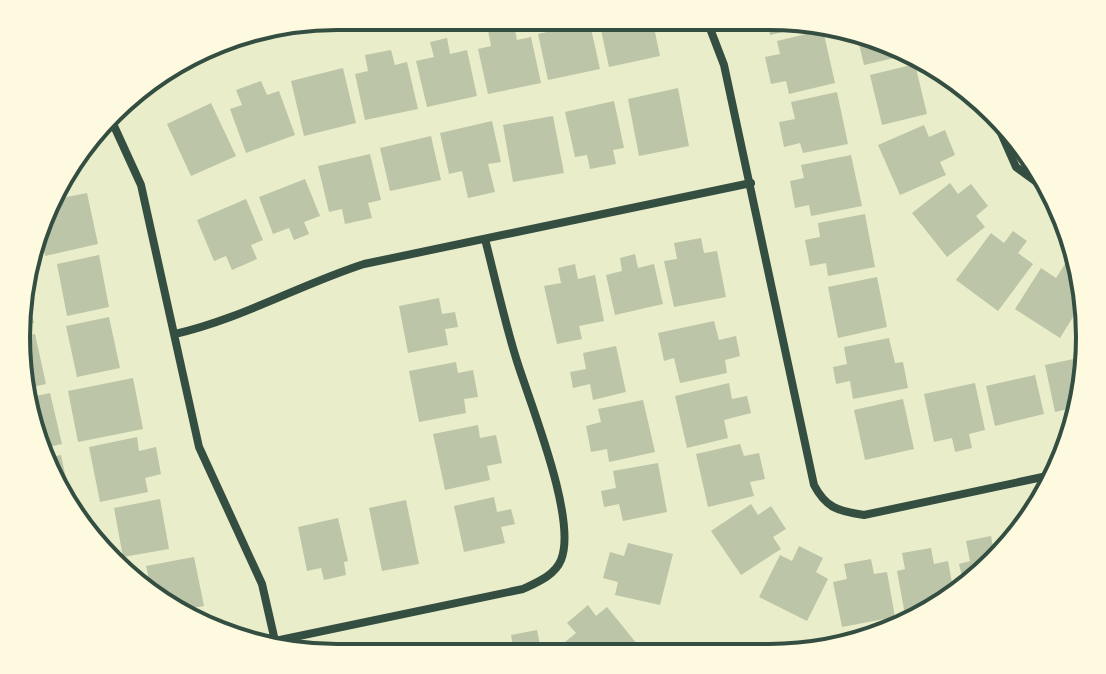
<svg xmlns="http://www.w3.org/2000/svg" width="1106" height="674" font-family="'Sofia Sans Condensed',sans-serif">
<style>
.building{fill:#bcc5a7}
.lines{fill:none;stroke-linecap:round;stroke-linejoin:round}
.minor{stroke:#344e41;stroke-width:8}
.rim{fill:none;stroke:#344e41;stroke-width:4}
</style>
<rect width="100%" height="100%" fill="#e9edc9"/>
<!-- building -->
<path class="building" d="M553,17H571L573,27L590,24L600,69L548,80L538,34L556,30Z
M652,18L660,56L609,67L599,21L612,18Z
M751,18L810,19L812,25L770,35L767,21L753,24Z
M514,25L517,40L531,37L541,83L488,94L478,49L491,46L488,30Z
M823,30L835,83L789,94L786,81L771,84L765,57L780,54L777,41Z
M856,31L891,40L911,54L864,65Z
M447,38L450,54L467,50L477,96L427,107L416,61L434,57L430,42Z
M391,50L395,65L407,62L418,109L365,120L355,74L368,71L365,55Z
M915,64L927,114L882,125L870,75Z
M343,68L356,123L304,136L291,81Z
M261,81L267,95L279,91L295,135L246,153L230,109L242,105L236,90Z
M678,88L689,146L639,156L628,99Z
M837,92L848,144L803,153L800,143L784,147L779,122L795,119L791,102Z
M614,101L624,148L613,150L616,164L590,169L587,155L575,157L565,112Z
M211,103L236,156L191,176L167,124Z
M553,116L564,173L513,182L503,125Z
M492,121L501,162L488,164L495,192L468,198L462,171L449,174L440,133Z
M924,125L929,137L945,130L955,155L940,162L946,175L900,195L878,145Z
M431,136L441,180L390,191L380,148Z
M370,154L381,200L368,203L372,218L345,224L342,209L329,212L318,166Z
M851,155L862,206L811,216L809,205L795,208L790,181L804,178L801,165Z
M305,179L320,216L304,222L309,234L294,240L289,228L273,234L259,197Z
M950,183L958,194L971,184L988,206L976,216L985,227L947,257L912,213Z
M87,193L98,244L45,256L39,224L51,200Z
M246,199L263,240L251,245L257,259L232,270L226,256L214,261L197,220Z
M865,214L875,267L828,276L826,263L810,266L805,240L820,237L818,223Z
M1013,231L1027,241L1018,253L1033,264L998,311L956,280L991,233L1004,243Z
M701,238L704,253L717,251L726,297L674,307L664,261L677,259L674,243Z
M635,254L638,268L654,264L663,304L615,315L606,275L622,271L620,258Z
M99,255L109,307L67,316L57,264Z
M575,264L578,279L595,275L604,321L579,326L582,339L557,344L544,286L561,283L558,268Z
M1065,264L1080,273L1071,287L1086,296L1060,338L1015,309L1041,268L1056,278Z
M877,277L887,327L838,338L828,287Z
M25,282L34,323L18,327L20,314Z
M439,298L442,314L455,312L458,327L445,329L448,345L408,353L399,306Z
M109,317L120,368L77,377L66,326Z
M714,321L719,340L736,336L740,356L725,360L727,373L680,383L674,358L664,361L658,333Z
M35,334L46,384L24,389L16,338Z
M889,338L895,363L903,362L908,388L853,399L850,381L836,384L833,367L847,364L844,347Z
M616,346L626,392L593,400L590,384L573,388L570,372L586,369L583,353Z
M1083,357L1079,420L1072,424L1068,409L1055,412L1045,365Z
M456,362L458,373L473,370L478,397L464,399L466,413L419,422L409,371Z
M1035,375L1044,414L995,426L986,386Z
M133,378L143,429L78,442L68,391Z
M729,383L732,399L747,396L751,413L724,420L728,438L687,448L675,396Z
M975,383L985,430L969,434L972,448L955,452L952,438L934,442L924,394Z
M50,393L62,444L38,449L26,398Z
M903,399L914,449L865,460L854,410Z
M643,400L655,452L609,462L607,449L591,452L586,426L601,422L598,409Z
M478,425L480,438L496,435L502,463L487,466L490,480L445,490L433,434Z
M137,437L139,451L156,447L161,474L145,478L148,492L100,502L89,447Z
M740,444L744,456L759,453L765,479L750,482L754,496L708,507L696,454Z
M61,455L72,507L67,508L42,459Z
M658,463L667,512L623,521L619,504L604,507L601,491L616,488L613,471Z
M494,497L497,512L511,509L515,524L501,527L505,543L464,552L454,506Z
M160,499L169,549L123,557L114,508Z
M406,500L419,564L382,571L369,508Z
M751,504L758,515L771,506L786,529L773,537L781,549L741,575L711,531Z
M82,515L85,532L72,517Z
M338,518L348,561L344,562L346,575L324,580L321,568L307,571L298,527Z
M991,536L995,557L964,585L959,564L970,561L966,541Z
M628,543L673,554L660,605L615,595L618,582L603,578L610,552L624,556Z
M799,546L823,558L816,572L828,579L807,621L759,597L780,555L792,561Z
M931,548L934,564L948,561L954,594L937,609L905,615L897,571L905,569L902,553Z
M194,557L204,606L176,611L153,598L146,566Z
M871,559L874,574L887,572L895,617L842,627L833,582L847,579L844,564Z
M588,605L596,616L607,607L642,650L634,657L578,656L565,642L576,633L567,623Z
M537,630L540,645L553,643L556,656H502L501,653L514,651L511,635Z
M475,643L477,656H449L448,649Z"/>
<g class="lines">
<!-- minor -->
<path class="minor" d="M706,18L724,65L814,485C826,508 838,511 864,515L1052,475
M141,83L225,46L346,16
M109,115L141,185L199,447L262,584L275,641
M993,115L1016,167L1053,194
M175,334C241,319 299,285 364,264L751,183
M256,645L523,589C538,582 555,575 561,560C578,519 529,401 516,358C504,319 495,278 485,239"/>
</g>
<!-- crop -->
<path d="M0 0H1106V674H0ZM337 30H769A307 307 0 0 1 1076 337V337A307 307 0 0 1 769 644H337A307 307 0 0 1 30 337V337A307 307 0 0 1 337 30Z" fill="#fefae0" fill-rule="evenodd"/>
<path class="rim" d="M337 30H769A307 307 0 0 1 1076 337V337A307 307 0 0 1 769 644H337A307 307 0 0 1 30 337V337A307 307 0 0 1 337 30Z"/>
</svg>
